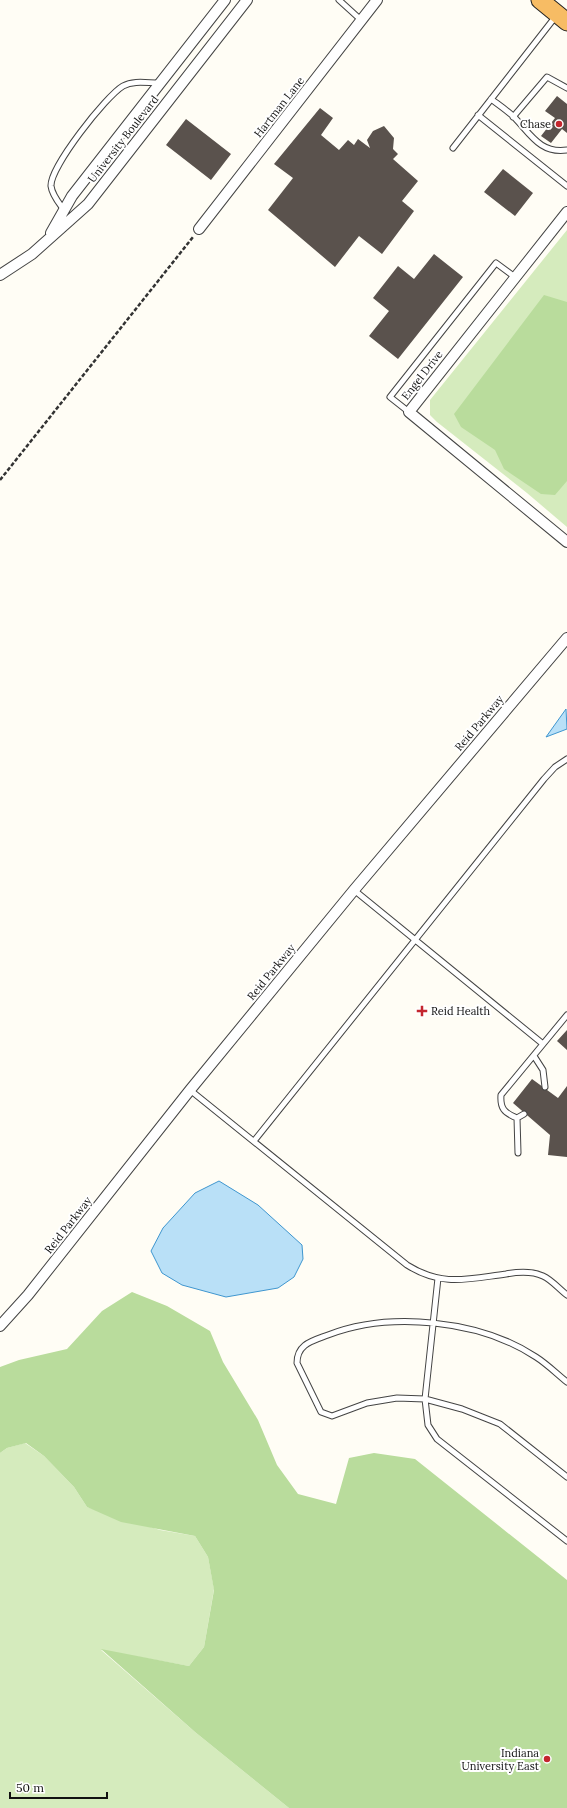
<svg xmlns="http://www.w3.org/2000/svg" width="567" height="1808" font-family="Lora,serif">
<style>
.green{fill:#d5ebbd}
.forest{fill:#b9dc9c}
.water{fill:#b9e0f7;stroke:#3f96cf}
.building{fill:#5a524d}
.lines{fill:none;stroke-linecap:round;stroke-linejoin:round}
.service-casing{stroke:#444;stroke-width:7}
.minor-casing{stroke:#444;stroke-width:12}
.trunk-casing{stroke:#222;stroke-width:19}
.path{stroke:#333;stroke-width:2.5;stroke-dasharray:4 2;stroke-linecap:butt}
.service{stroke:#fff;stroke-width:5}
.minor{stroke:#fff;stroke-width:10}
.trunk{stroke:#f7bc64;stroke-width:17}
.poi-dot{fill:#c4262e;stroke:#fff;stroke-width:1.5}
.labels{text-anchor:middle;dominant-baseline:central;stroke-width:4;stroke-linejoin:round;paint-order:stroke}
.street-label{font-size:11px;fill:#111;stroke:#fff}
.poi-label{font-size:11px;fill:#111;stroke:#fff;text-anchor:end}
</style>
<rect width="100%" height="100%" fill="#fffdf5"/>
<!-- green -->
<path class="green" d="M567,230V527L527,493L437,422L430,415V400Z
M25,1443L44,1456L74,1487L87,1507L160,1530L195,1536L208,1557L214,1589L204,1647L189,1666L101,1650L195,1732L289,1808H0V1453L7,1448Z"/>
<!-- forest -->
<path class="forest" d="M544,295L567,302V481L555,495L541,494L504,469L495,450L461,427L454,414Z
M132,1292L167,1306L210,1331L223,1362L258,1420L277,1465L298,1494L336,1504L349,1458L374,1453L415,1459L567,1580V1808H289L195,1732L101,1649L189,1666L204,1647L214,1590L208,1557L195,1536L121,1522L87,1507L74,1487L44,1456L26,1443L7,1448L0,1453V1367L19,1360L67,1349L102,1311Z"/>
<!-- water -->
<path class="water" d="M566,709L567,729L546,737Z
M219,1181L258,1205L302,1245L303,1259L294,1277L278,1288L226,1297L182,1285L162,1273L151,1251L163,1228L195,1193Z"/>
<!-- building -->
<path class="building" d="M557,96L567,104V133L562,129L551,143L541,136L555,118L545,111Z
M320,108L333,118L321,135L339,150L348,140L354,145L358,139L370,148L367,140L373,131L384,126L394,138L393,149L398,154L393,159L418,181L402,201L414,211L382,254L359,236L335,267L268,210L293,178L274,164Z
M186,119L231,154L211,180L166,145Z
M503,169L533,193L515,216L484,192Z
M434,254L463,277L398,359L369,336L389,311L373,298L398,266L414,279Z
M567,1030V1050L557,1041Z
M532,1079L558,1098L567,1086V1157L548,1155L550,1135L513,1103Z"/>
<g class="lines">
<!-- service casing -->
<g class="service-casing">
<path id="service" d="M339,0L361,20
M491,99C499,105 508,111 515,118C531,135 541,154 567,150
M478,115L567,186
M513,117L547,77L567,88
M453,148L556,16
M64,210C59,203 52,195 51,186C50,167 106,96 123,86C134,80 147,83 159,83
M409,412L390,397L496,263L515,277
M354,890L543,1044
M534,1056L543,1070L545,1087
M190,1090L407,1265C442,1287 467,1279 506,1274C517,1272 532,1271 543,1276C552,1280 559,1289 567,1295
M524,1114L517,1118C504,1113 500,1108 501,1095L567,1015
M517,1118L518,1153
M254,1141L544,779L555,767L567,759
M438,1278L425,1399L428,1425L437,1439L567,1541
M567,1382C557,1374 547,1364 536,1357C480,1320 390,1311 328,1335C312,1341 297,1344 297,1363L321,1412L332,1416L367,1403L397,1398L425,1399L462,1409L500,1424L567,1477"/>
</g>
<!-- minor casing -->
<g class="minor-casing">
<path id="minor" d="M567,212L409,412L567,542
M199,229L377,0
M51,233L72,196L225,0
M0,275L32,254L88,204L247,0
M0,1326L28,1295L190,1090L354,890L567,638"/>
</g>
<!-- trunk casing -->
<g class="trunk-casing">
<path id="trunk" d="M540,0L567,22"/>
</g>
<!-- path -->
<path class="path" d="M0,480L193,237"/>
<!-- service -->
<use href="#service" class="service"/>
<!-- minor -->
<use href="#minor" class="minor"/>
<!-- trunk -->
<use href="#trunk" class="trunk"/>
</g>
<!-- markers -->
<g class="poi-dot">
<circle cx="559" cy="124" r="4"/>
<path d="M420 1005h4v4h4v4h-4v4h-4v-4h-4v-4h4z"/>
<circle cx="547" cy="1759" r="4"/>
</g>
<g class="labels">
<!-- street labels -->
<g class="street-label">
<text transform="translate(279 107) rotate(-52)">Hartman Lane</text>
<text transform="translate(123 139) rotate(-52)">University Boulevard</text>
<text transform="translate(422 375) rotate(-52)">Engel Drive</text>
<text transform="translate(479 723) rotate(-50)">Reid Parkway</text>
<text transform="translate(271 972) rotate(-51)">Reid Parkway</text>
<text transform="translate(68 1225) rotate(-52)">Reid Parkway</text>
</g>
<!-- poi labels -->
<g class="poi-label">
<text x="551" y="124">Chase</text>
<text x="431" y="1011" text-anchor="start">Reid Health</text>
<text x="539" y="1753">Indiana<tspan x="539" dy="13">University East</tspan></text>
</g>
</g>
<!-- scale -->
<path d="M10 1792v6h97v-6" fill="none" stroke="#111111" stroke-width="2"/>
<text x="16" y="1792" font-size="12" fill="#111111" stroke="#ffffff" stroke-width="3" paint-order="stroke">50 m</text>
</svg>
